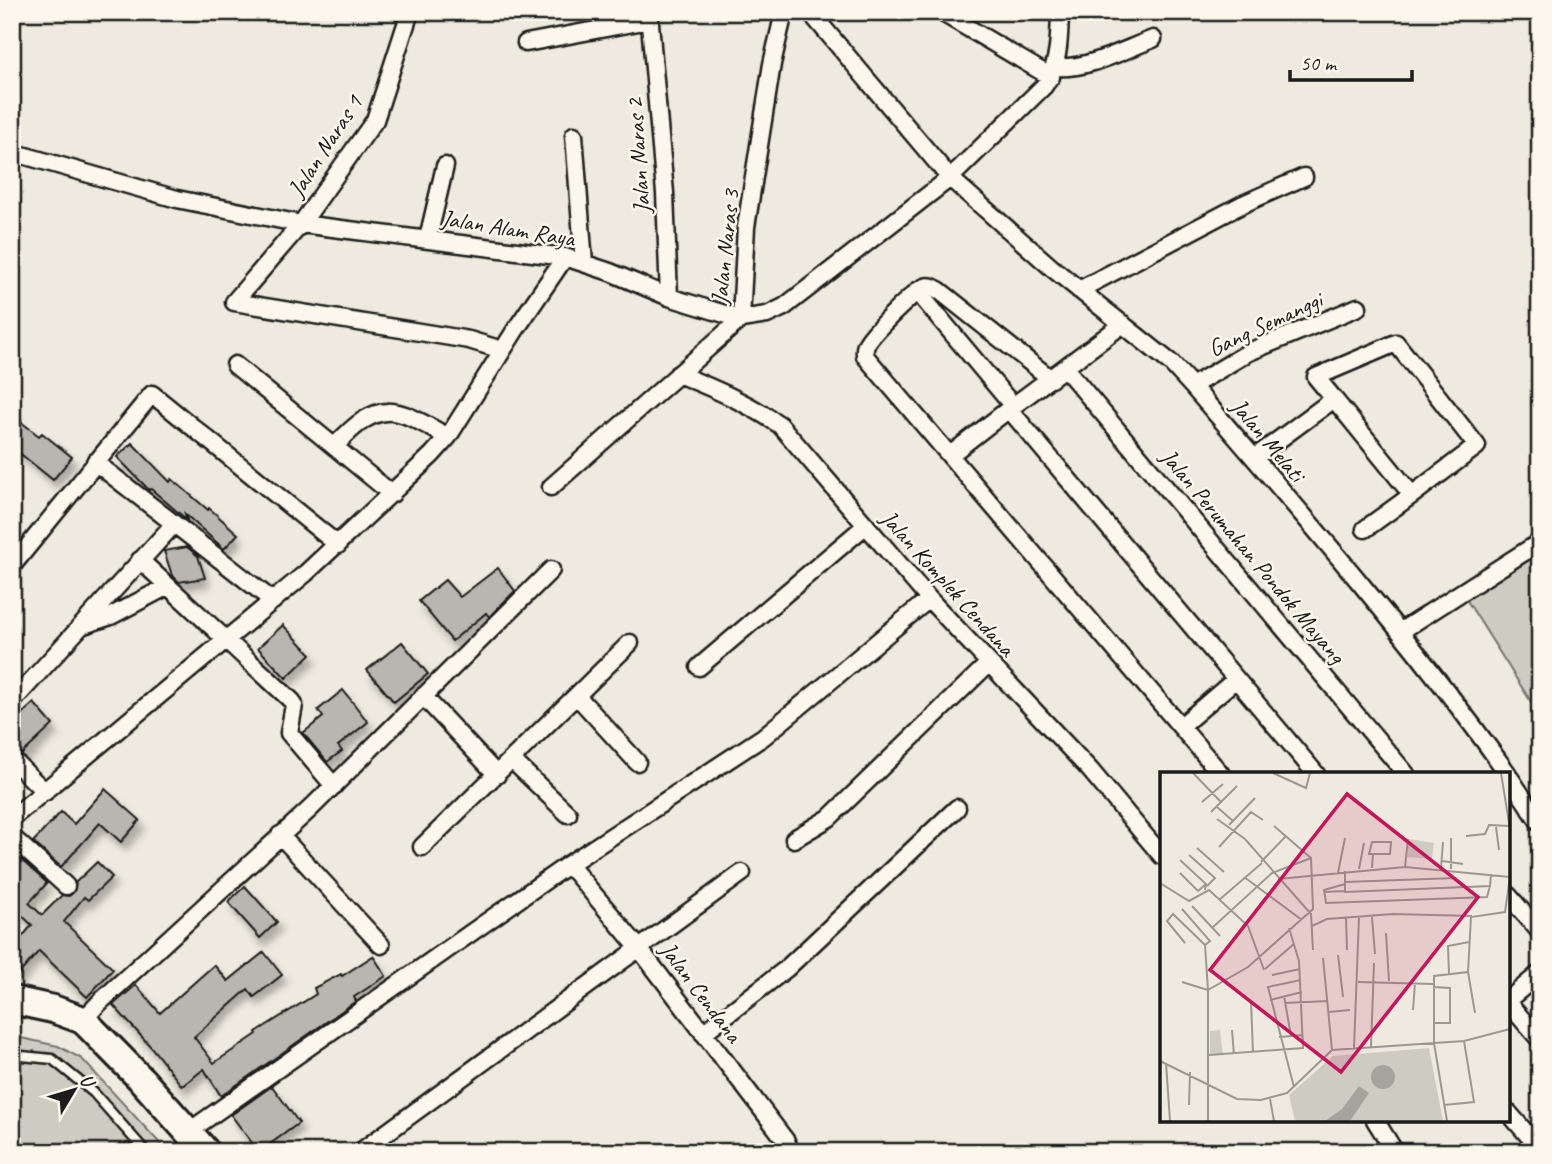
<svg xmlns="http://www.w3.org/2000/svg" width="1552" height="1164" font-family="Caveat,sans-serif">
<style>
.green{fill:#ceccc2;stroke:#75746f;stroke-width:2}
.building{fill:#b9b6af;stroke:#1c1c1c;stroke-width:2;filter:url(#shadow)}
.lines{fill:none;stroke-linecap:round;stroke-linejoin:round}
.service-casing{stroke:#1c1c1c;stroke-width:13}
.minor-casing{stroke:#1c1c1c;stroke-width:21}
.primary-casing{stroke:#1c1c1c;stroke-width:32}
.service{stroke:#fbf7ec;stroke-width:8}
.minor{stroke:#fbf7ec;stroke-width:16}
.primary{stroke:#fbf7ec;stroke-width:26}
.labels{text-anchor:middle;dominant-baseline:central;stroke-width:5;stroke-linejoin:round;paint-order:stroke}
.street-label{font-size:24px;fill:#1c1c1c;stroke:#fbf7ec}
.inset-road{fill:none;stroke:#9a9891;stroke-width:2}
.view{fill:#c2185b;fill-opacity:0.15;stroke:#c2185b;stroke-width:3.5}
.inset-edge{fill:none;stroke:#1c1c1c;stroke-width:3.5}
</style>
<defs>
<filter id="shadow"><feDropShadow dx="4.5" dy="8" stdDeviation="3.5" flood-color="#0004"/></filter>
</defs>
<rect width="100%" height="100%" fill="#eeeadf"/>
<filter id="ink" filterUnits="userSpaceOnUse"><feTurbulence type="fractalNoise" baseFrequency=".0143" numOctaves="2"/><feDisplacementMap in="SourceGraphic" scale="14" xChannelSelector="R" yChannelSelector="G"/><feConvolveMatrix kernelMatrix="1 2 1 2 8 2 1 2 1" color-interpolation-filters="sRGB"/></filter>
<g filter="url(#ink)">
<!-- green -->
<path class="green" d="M1540,553V716L1466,599Z
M12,1036L58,1046L82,1059L168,1152H12Z"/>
<!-- building -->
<path class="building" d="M12,415L39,436L42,433L72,457L53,480L12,447Z
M132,443L170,482L172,479L208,510L209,508L238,534L224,549L185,514L187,520L151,489L149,490L117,457Z
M187,547L198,556L205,578L179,582L172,575L164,551Z
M498,568L515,591L489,617L486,613L452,641L419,601L445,580L460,597Z
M283,625L311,654L286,678L258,648Z
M402,642L428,674L394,702L367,670Z
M343,690L368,722L338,746L342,751L327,762L303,733L323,717L318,710Z
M34,703L53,725L22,754L12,749V723Z
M105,789L140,820L121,842L100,823L61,867L33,842L61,812L74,824Z
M19,858L47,883L29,903L42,915L62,895L69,896L73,893L76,882L97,862L112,877L88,900L84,897L64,922L113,969L87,997L39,951L12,982V949L32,925L12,906V866Z
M245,886L277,922L260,938L228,902Z
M264,952L282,975L254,997L248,989L194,1037L214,1063L257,1034L256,1032L316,994L314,988L341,974L342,976L373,956L386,976L354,997L356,1001L221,1096L204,1069L182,1086L151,1047L113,1005L136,985L160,1013L214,965L228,981Z
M272,1086L299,1123L259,1152L231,1115Z"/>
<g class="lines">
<!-- service casing -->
<g class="service-casing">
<path id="service" d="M12,1055L52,1059L94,1093L146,1152"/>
</g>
<!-- minor casing -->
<g class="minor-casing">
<path id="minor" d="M649,12L665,193L669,297
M810,12L950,178L1052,268L1171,363L1192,386C1301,512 1411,638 1508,774
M941,12L1051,77
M526,43L649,20
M1055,67C1087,70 1123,50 1153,39
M574,135L584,263
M12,152L177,199L301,224L565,257L610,272L669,297L741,319L767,315L784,307L950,178L1044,86C1060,64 1059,38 1060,12
M428,238L445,166
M1079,290L1243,204L1304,177
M917,291L1013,406
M234,302L301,224L375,120L410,12
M234,302L469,340L502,350
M1123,324L1009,409L1316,774
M235,365L392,494
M1065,368L1406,774
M678,374C715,389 746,402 780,425L929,599L1090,770L1162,856
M1051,379L940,291C935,288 931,285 925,287C915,290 870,335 866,345C864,350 865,351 865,356L1221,774
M1192,386L1249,352L1358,307
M335,446C380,397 395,407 448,437
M950,455L1009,409
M1254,458L1334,399L1412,495L1477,446L1396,343L1316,377L1334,399
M95,462L273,601
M551,487L741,319L746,227L772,64L784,12
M1365,529L1412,495
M140,560L292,701L294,705L289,733L334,786
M12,566L152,394L338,545
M84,625L111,616L168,586
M1401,631L1540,542
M699,667L865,526
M423,696L497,775
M577,696L637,762
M12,702L174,524
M1181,726L1236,679
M12,759L45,792
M512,760L568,814
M1508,775L1540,823
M12,818L306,573L432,455L448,437L516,329L565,257
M280,835L381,945
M12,837L66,886
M794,839L829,818L989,663
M422,847L630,643
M566,866L575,872L638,947L786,1141L791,1152
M1508,895L1540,932
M1508,1000L1540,973
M1508,1003L1540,1040
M83,1020L100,1002L311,808L551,570
M703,1033L786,969L957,808
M1508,1112L1540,1149
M1375,1120L1395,1152
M188,1132L566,866L763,737L929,599
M360,1152L742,873"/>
</g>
<!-- primary casing -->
<g class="primary-casing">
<path id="primary" d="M12,1000L53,1009L83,1020L141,1079L206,1152"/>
</g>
<!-- service -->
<use href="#service" class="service"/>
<!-- minor -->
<use href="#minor" class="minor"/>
<!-- primary -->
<use href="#primary" class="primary"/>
</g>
</g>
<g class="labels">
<!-- street labels -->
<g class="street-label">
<text transform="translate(325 146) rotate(-57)">Jalan Naras 1</text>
<text transform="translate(638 156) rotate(-94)">Jalan Naras 2</text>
<text transform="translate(508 228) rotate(9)">Jalan Alam Raya</text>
<text transform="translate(725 247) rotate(-84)">Jalan Naras 3</text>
<text transform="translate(1265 324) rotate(-25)">Gang Semanggi</text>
<text transform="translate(1268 440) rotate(50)">Jalan Melati</text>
<text transform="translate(1253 556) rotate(50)">Jalan Perumahan Pondok Mayang</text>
<text transform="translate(948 583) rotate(48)">Jalan Komplek Cendana</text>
<text transform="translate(701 992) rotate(53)">Jalan Cendana</text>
</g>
</g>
<!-- overview -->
<g transform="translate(1160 772)">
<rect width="350" height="350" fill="#eeeadf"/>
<path d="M249,67L274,71L272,87L247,85ZM60,258L63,283L50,282V259ZM269,276L283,349H135L129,323L173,284Z" fill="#ceccc2"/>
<path d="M211 305a12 12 0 1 1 24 0a12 12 0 1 1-24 0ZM199,314L209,321L190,349H165L182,337Z" fill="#a6a39d"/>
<path class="inset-road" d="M33,1L61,30M113,1L146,16L150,1M341,1L350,57M42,30L63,12M57,35L73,49M51,40L77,14M57,47L85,67L151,142L153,178M69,53L95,26M336,55L339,78M306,64L325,62L329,53L350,54M59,75L91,40L103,48M37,76L64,100M29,83L55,106L47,114M20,88L46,112L45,118M282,89L303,92M101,90L126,64M245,95L248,67M212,96L213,82H230L231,70H212L209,82H213M281,96L283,70M199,97L204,71M291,97V66M185,99V120L330,114L331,102M20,101L38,119L46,112M178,101L185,66M84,105L142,148M118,107L245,95L350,105M185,110L296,106M0,111L29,129L49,118L88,154L104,198M185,112L164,118L166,131L327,125L330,114M164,120L185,119M59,128L102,91M32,134L60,164M22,137L50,169L45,173M212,145L215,182M186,146L187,178M152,154L167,147L233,142L312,144M52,156L112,101L151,86M226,161L229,209M25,171L7,149L13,142L45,173M178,183L183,225M163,186L172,278M105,197L134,172M308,200L315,241M289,202L288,174L309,170M112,203L140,197M22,210L48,218L45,173M198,210L273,212M273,215L290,216V251H274M124,224L131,264M110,228L142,220M91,229L93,281M125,231L168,229M253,238L255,211M169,240L190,238M72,258L74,283M119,265L143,263M274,271V204L308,200L311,145L345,140L350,105M274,271L287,349M211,275L214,191M194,276L199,145M49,283L143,276L139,189L129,156M0,289L77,327L101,328L127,321L172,278L304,269L350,257M6,291L10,349M134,315L108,215L141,208M110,327L114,349M29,333L30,300M284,333L314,330L304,269M48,349V218L88,195L153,137L151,86L114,54"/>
<path class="view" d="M187,22L318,125L181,300L50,198Z"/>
<rect width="350" height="350" class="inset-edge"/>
</g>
<!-- margin -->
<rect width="1552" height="1164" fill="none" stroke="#fbf7ec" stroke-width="42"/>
<rect x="21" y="21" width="1510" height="1122" fill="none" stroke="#1c1c1c" stroke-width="2.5" filter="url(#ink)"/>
<!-- north arrow -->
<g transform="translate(74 1090) rotate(52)" stroke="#fbf7ec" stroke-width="5" paint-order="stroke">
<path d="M0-5L12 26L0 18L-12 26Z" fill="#1c1c1c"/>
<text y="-10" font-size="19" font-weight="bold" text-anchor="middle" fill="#1c1c1c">U</text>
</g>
<!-- scale -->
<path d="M1290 70v10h122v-10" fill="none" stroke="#1c1c1c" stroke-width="3.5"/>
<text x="1300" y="70" font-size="21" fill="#1c1c1c" stroke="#fbf7ec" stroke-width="5" paint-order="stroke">50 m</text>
</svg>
